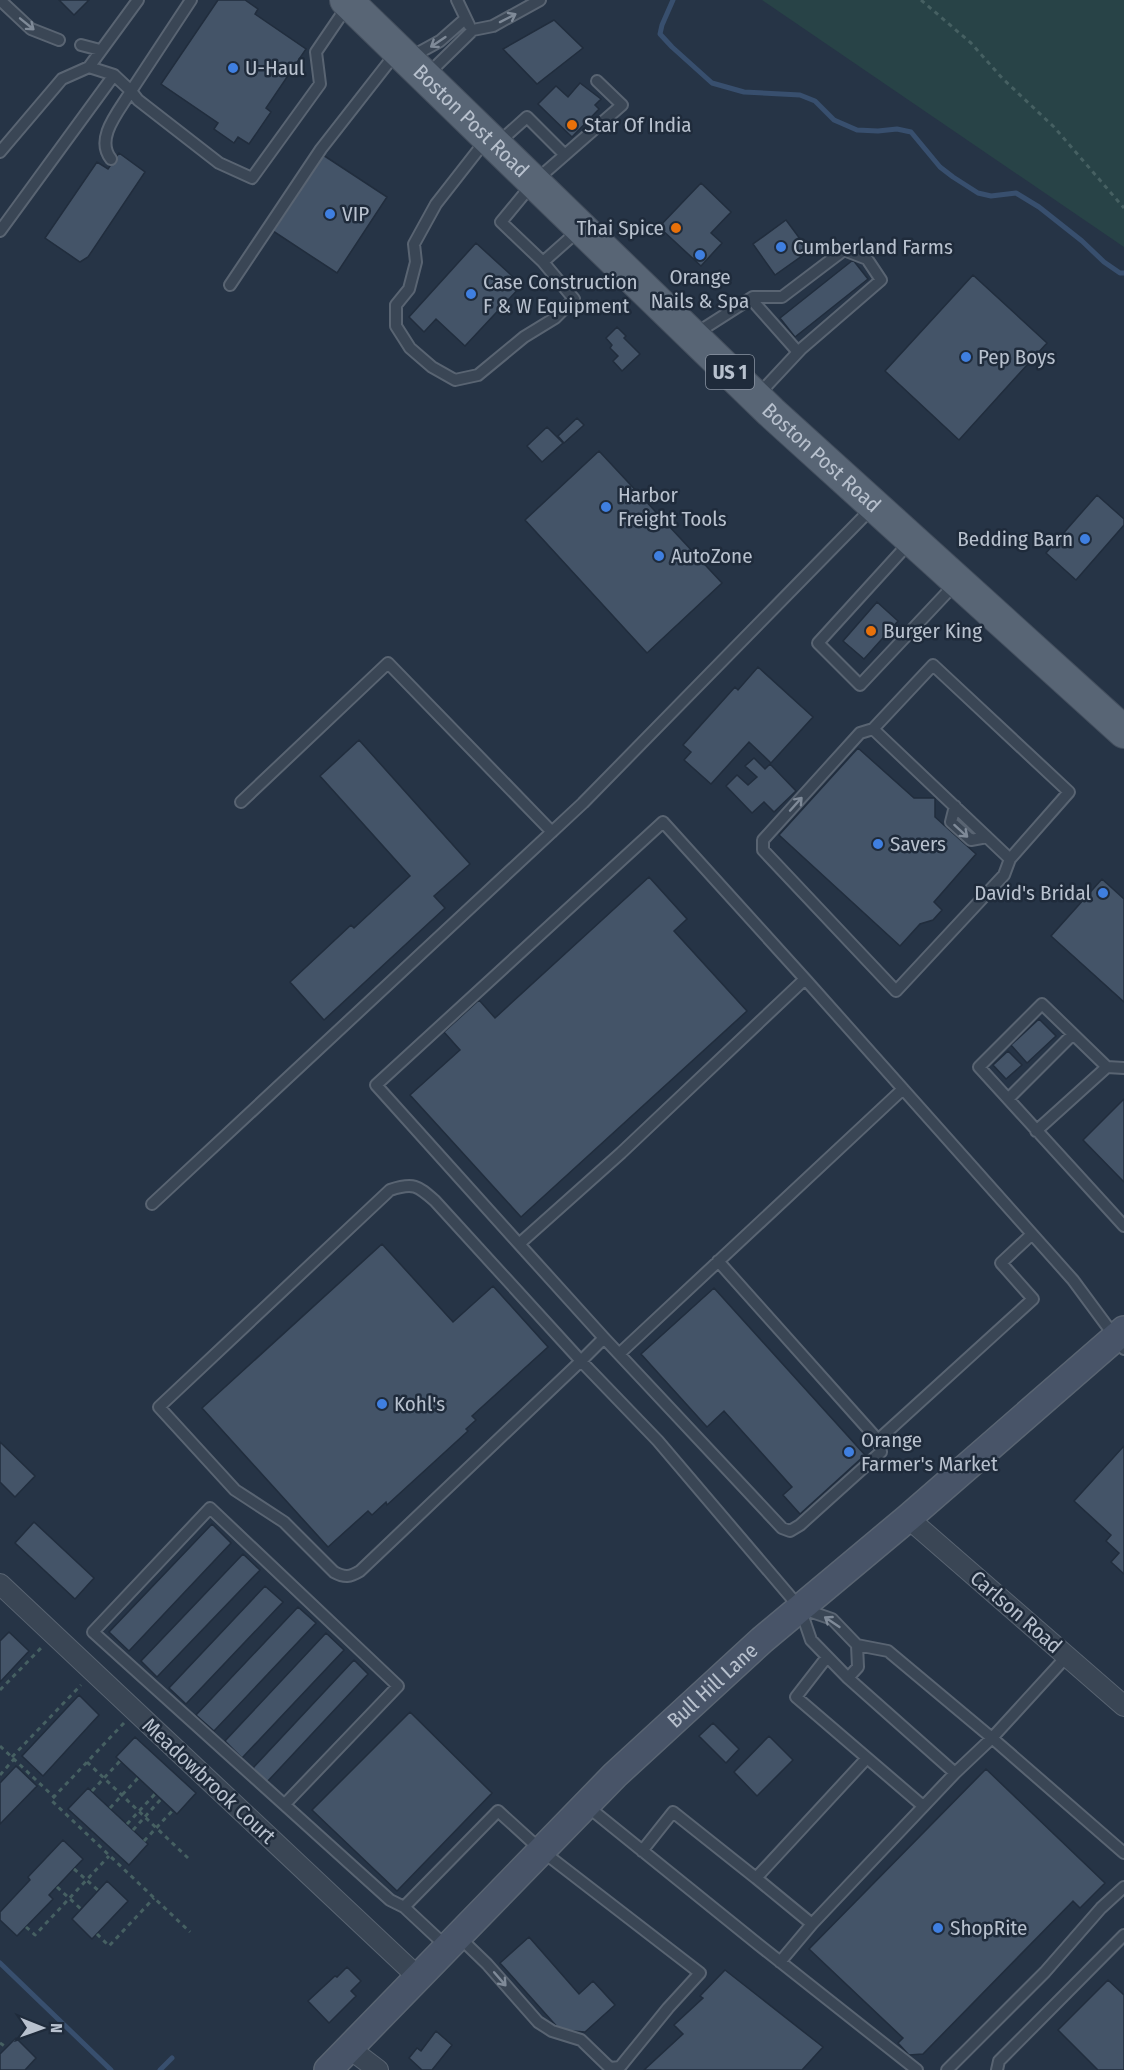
<svg xmlns="http://www.w3.org/2000/svg" width="1124" height="2070" font-family="'Fira Sans Condensed',sans-serif">
<style>
.green{fill:#284347}
.lines{fill:none;stroke-linecap:round;stroke-linejoin:round}
.stream{stroke:#384f6e;stroke-width:5}
.building{fill:#445468;stroke:#212d3d;stroke-width:1.5}
.lane-casing{stroke:#596472;stroke-width:14}
.street-casing{stroke:#596472;stroke-width:22}
.secondary-casing{stroke:#596472;stroke-width:30}
.primary-casing{stroke:#444f5e;stroke-width:34}
.path{stroke:#466062;stroke-width:3;stroke-dasharray:4.5 4.5;stroke-linecap:butt}
.lane{stroke:#3a4655;stroke-width:10}
.street{stroke:#3a4655;stroke-width:20}
.secondary{stroke:#485468;stroke-width:27}
.primary{stroke:#586575;stroke-width:32}
.oneway{stroke:#7f8a98}
.shop-dot{fill:#3f7fe0;stroke:#1f2b3b;stroke-width:2}
.food-dot{fill:#e8710a;stroke:#1f2b3b;stroke-width:2}
.labels{text-anchor:middle;dominant-baseline:central;stroke-width:5;stroke-linejoin:round;paint-order:stroke}
.shield{fill:#1f2b3b;stroke:#8a94a2;stroke-width:1.5}
.shield-label{font-size:20px;font-weight:bold;fill:#b8c1ce}
.poi-label{font-size:21px;fill:#b8c1ce;stroke:#1f2b3b;text-anchor:start}
.street-label{font-size:21px;fill:#b8c1ce;stroke:#1f2b3b}
</style>
<rect width="100%" height="100%" fill="#263446"/>
<!-- green -->
<path class="green" d="M762,0H1124V247Z"/>
<g class="lines">
<!-- stream -->
<path class="stream" d="M673,0L662,25L660,34L672,47L712,83L744,92L800,95L815,101L834,120L857,130L878,131L897,129L911,132L940,167L953,177L978,193L991,196L1016,193L1039,207L1082,241L1104,262L1120,273H1124
M0,1963L111,2070
M160,2070L172,2058"/>
</g>
<!-- building -->
<path class="building" d="M59,0H89L74,15Z
M218,0H245L258,9L255,14L306,49L266,108L271,112L249,144L238,137L234,143L214,129L218,123L161,84Z
M554,20L583,48L537,84L503,49Z
M580,83L601,99L595,105L599,109L572,137L538,104L556,86L568,97Z
M119,153L145,172L88,257L80,262L45,238L97,162L108,169Z
M323,155L387,197L337,273L273,231Z
M701,183L731,212L711,233L722,243L701,266L659,227Z
M786,220L809,251L775,275L753,244Z
M476,243L522,285L465,346L436,319L424,332L409,317Z
M853,260L868,279L795,337L780,318Z
M973,275L1047,343L959,440L885,371Z
M617,327L626,336L624,338L640,354L622,371L613,361L618,356L610,348L612,345L606,338Z
M577,418L584,425L564,443L558,436Z
M547,427L563,443L542,462L527,446Z
M599,451L722,583L647,653L525,520Z
M1097,495L1124,519V525L1076,580L1046,553Z
M877,602L898,621L864,659L843,641Z
M758,667L813,717L771,763L749,742L711,784L684,760L691,752L683,745L735,687L738,690Z
M359,740L470,864L434,896L445,908L324,1020L290,982L351,925L354,928L410,876L320,776Z
M858,748L914,798H935V817L976,854L934,902L942,910L933,920L920,924L900,946L779,835Z
M754,758L765,769L770,764L796,791L774,812L764,802L752,813L726,786L737,775L748,785L757,777L745,766Z
M649,877L687,919L674,931L747,1011L521,1217L410,1095L460,1050L444,1032L479,1000L495,1018Z
M1102,879L1124,899V1002L1051,936Z
M1039,1019L1056,1036L1027,1063L1011,1045Z
M1008,1051L1022,1065L1006,1079L993,1065Z
M1124,1099V1182L1083,1140Z
M382,1244L453,1322L493,1286L548,1347L472,1416L476,1420L466,1429L468,1431L387,1505L386,1502L372,1515L368,1511L328,1547L202,1408Z
M714,1288L865,1455L800,1514L783,1495L792,1487L724,1411L707,1427L641,1354Z
M0,1442L35,1476L15,1497L0,1482Z
M1124,1446V1574L1111,1562L1119,1553L1106,1541L1111,1535L1074,1501Z
M34,1522L94,1578L75,1599L15,1543Z
M212,1524L231,1543L129,1651L109,1632Z
M243,1554L260,1570L157,1677L141,1661Z
M265,1586L283,1602L186,1704L169,1688Z
M298,1607L316,1623L214,1731L196,1715Z
M9,1632L29,1651L0,1682V1641Z
M326,1633L344,1650L242,1758L225,1741Z
M354,1660L368,1674L267,1782L253,1768Z
M79,1695L99,1715L43,1776L22,1756Z
M410,1712L492,1793L397,1891L312,1810Z
M713,1723L739,1749L726,1763L699,1736Z
M769,1736L793,1760L757,1796L734,1772Z
M135,1737L196,1793L177,1814L116,1757Z
M16,1766L37,1786L0,1824V1783Z
M986,1769L1105,1883L1080,1908L1073,1901L923,2054L909,2055L898,2043L903,2038L809,1949Z
M88,1788L148,1844L129,1865L68,1809Z
M63,1840L83,1859L49,1895L53,1899L17,1936L0,1920V1912L30,1880L28,1877Z
M107,1881L128,1901L92,1939L72,1919Z
M529,1937L579,1994L593,1981L615,2005L585,2032L560,2030L500,1963Z
M347,1967L361,1981L351,1991L356,1996L329,2023L308,2001L335,1976L337,1977Z
M725,1970L823,2047L802,2070H644L683,2034L674,2025L703,1998L700,1996Z
M1108,1980L1124,1995V2070H1098L1058,2030Z
M436,2031L452,2045L432,2070H422L409,2058L417,2048L421,2051Z
M16,2038L36,2058L25,2070H0V2054Z"/>
<g class="lines">
<!-- lane casing -->
<g class="lane-casing">
<path id="lane" d="M0,0L31,29L59,40
M191,0L131,91L138,100L219,163L252,178L320,84L316,52L348,5
M457,0L469,25
M81,45L100,50
M409,58L440,41L465,19
M427,75L473,30L493,26L540,0
M486,140L436,204L414,244L416,262L409,289L396,305V326L410,348L432,367L455,380L478,375L524,337L555,318L574,299L543,262L501,222L534,182L622,105L597,81
M498,143L527,117L565,155
M0,152L62,79L89,67
M111,159C94,138 120,110 131,91L114,75L89,67L138,0
M0,231L114,75
M543,262L579,230
M230,285L321,149L396,53
M751,299L798,352
M695,334L753,297H782L844,250L867,259L881,280L801,349L758,395
M910,542L818,643L860,685L956,583
M873,729L860,733L763,840V850L896,991L1004,875L1010,859L1069,792L933,665L873,729L1010,859
M241,802L388,663L552,832
M955,806L951,822L971,840L987,837
M1124,1068L1107,1067L1042,1004L979,1067L1124,1226
M1008,1099L1073,1034
M1036,1131L1107,1067
M152,1204L583,803L872,508
M1031,1235L1001,1263L1033,1299L878,1440L881,1452L800,1525L790,1531L782,1528L604,1338L519,1244L621,1153L805,979L1073,1280L1124,1349
M519,1244L376,1085L663,822L805,979
M718,1261L878,1440
M604,1338L581,1361L360,1571C350,1577 345,1578 334,1572L284,1522L235,1490L159,1407L390,1190C414,1182 418,1186 435,1201L581,1361L658,1441L800,1608L811,1640L848,1678L955,1773L992,1738L1067,1656
M619,1354L903,1089
M803,1609L832,1619L857,1645L888,1651L992,1738L1124,1853
M827,1657L796,1697L923,1806
M848,1678L858,1667L857,1645
M285,1804L398,1686L210,1508L93,1632L390,1900L404,1907
M587,1806L759,1945L917,2070
M642,1851L673,1812L756,1878
M812,1924L756,1878L867,1758
M448,1948L404,1907L498,1811L542,1851L700,1973L668,2008L620,2067L610,2068L581,2040L552,2031L538,2022L487,1964L459,1937
M780,1962L812,1924L955,1773
M947,2070L1045,1972L1101,1908L1124,1887
M997,2070L999,2061L1124,1935"/>
</g>
<!-- street casing -->
<g class="street-casing">
<path id="street" d="M908,1518L1124,1706
M0,1584L419,1978
M349,2048L378,2070"/>
</g>
<!-- secondary casing -->
<g class="secondary-casing">
<g id="secondary">
<path id="s1" d="M328,2070L615,1775L762,1640L908,1518L1124,1330"/>
</g>
</g>
<!-- primary casing -->
<g class="primary-casing">
<g id="primary">
<path id="s2" d="M346,0L771,412L1124,732"/>
</g>
</g>
<!-- path -->
<path class="path" d="M921,0L971,43L1002,78L1054,127L1124,208
M0,1690L41,1648
M124,1723L51,1800L190,1932
M0,1746L53,1796
M12,1757L81,1685
M87,1762L188,1858
M0,1775L14,1759
M92,1791L120,1761
M110,1808L138,1778
M127,1824L155,1794
M133,1830L161,1799
M144,1841L173,1810
M74,1869L99,1891
M57,1887L81,1909
M26,1927L35,1935L109,1856
M97,1934L109,1946L154,1898
M0,2043L6,2047"/>
<!-- lane -->
<use href="#lane" class="lane"/>
<!-- street -->
<use href="#street" class="street"/>
<!-- secondary -->
<use href="#secondary" class="secondary"/>
<!-- primary -->
<use href="#primary" class="primary"/>
</g>
<!-- one-way arrows -->
<defs><path id="oneway-shaft" d="M-6 0H5M1.5-3L5.5 0L1.5 3" fill="none" stroke-width="1.6" stroke-linecap="round" stroke-linejoin="round" transform="scale(1.5)"/></defs>
<g class="oneway">
<use href="#oneway-shaft" transform="translate(508 18) rotate(-27)"/>
<use href="#oneway-shaft" transform="translate(27 24) rotate(39)"/>
<use href="#oneway-shaft" transform="translate(438 42) rotate(146)"/>
<use href="#oneway-shaft" transform="translate(796 804) rotate(-48)"/>
<use href="#oneway-shaft" transform="translate(961 831) rotate(42)"/>
<use href="#oneway-shaft" transform="translate(832 1622) rotate(-146)"/>
<use href="#oneway-shaft" transform="translate(500 1979) rotate(49)"/>
</g>
<!-- markers -->
<g class="shop-dot">
<circle cx="233" cy="68" r="6"/>
<circle cx="330" cy="214" r="6"/>
<circle cx="781" cy="247" r="6"/>
<circle cx="700" cy="255" r="6"/>
<circle cx="471" cy="294" r="6"/>
<circle cx="966" cy="357" r="6"/>
<circle cx="606" cy="507" r="6"/>
<circle cx="1085" cy="539" r="6"/>
<circle cx="659" cy="556" r="6"/>
<circle cx="878" cy="844" r="6"/>
<circle cx="1103" cy="893" r="6"/>
<circle cx="382" cy="1404" r="6"/>
<circle cx="849" cy="1452" r="6"/>
<circle cx="938" cy="1928" r="6"/>
</g>
<g class="food-dot">
<circle cx="572" cy="125" r="6"/>
<circle cx="676" cy="228" r="6"/>
<circle cx="871" cy="631" r="6"/>
</g>
<g class="labels">
<!-- shield labels -->
<rect class="shield" x="706" y="355" width="48" height="34" rx="4.5"/>
<g class="shield-label">
<text x="730" y="372">US 1</text>
</g>
<!-- poi labels -->
<g class="poi-label">
<text x="245" y="68">U-Haul</text>
<text x="584" y="125">Star Of India</text>
<text x="342" y="214">VIP</text>
<text x="664" y="228" text-anchor="end">Thai Spice</text>
<text x="793" y="247">Cumberland Farms</text>
<text x="700" y="277" text-anchor="middle">Orange<tspan x="700" dy="24">Nails &amp; Spa</tspan></text>
<text x="483" y="282">Case Construction<tspan x="483" dy="24">F &amp; W Equipment</tspan></text>
<text x="978" y="357">Pep Boys</text>
<text x="618" y="495">Harbor<tspan x="618" dy="24">Freight Tools</tspan></text>
<text x="1073" y="539" text-anchor="end">Bedding Barn</text>
<text x="671" y="556">AutoZone</text>
<text x="883" y="631">Burger King</text>
<text x="890" y="844">Savers</text>
<text x="1091" y="893" text-anchor="end">David's Bridal</text>
<text x="394" y="1404">Kohl's</text>
<text x="861" y="1440">Orange<tspan x="861" dy="24">Farmer's Market</tspan></text>
<text x="950" y="1928">ShopRite</text>
</g>
<!-- street labels -->
<g class="street-label">
<text stroke="none"><textPath href="#s2" startOffset="174">Boston Post Road</textPath></text>
<text stroke="none"><textPath href="#s2" startOffset="660">Boston Post Road</textPath></text>
<text transform="translate(1016 1612) rotate(41)">Carlson Road</text>
<text stroke="none"><textPath href="#s1" startOffset="544">Bull Hill Lane</textPath></text>
<text transform="translate(209 1781) rotate(43)">Meadowbrook Court</text>
</g>
</g>
<!-- north arrow -->
<g transform="translate(42 2028) rotate(91)" stroke="#1f2b3b" stroke-width="4.5" paint-order="stroke">
<path d="M0-4.5L10 22L0 15L-10 22Z" fill="#b8c1ce"/>
<text y="-9" font-size="16" font-weight="bold" text-anchor="middle" fill="#b8c1ce">N</text>
</g>
</svg>
